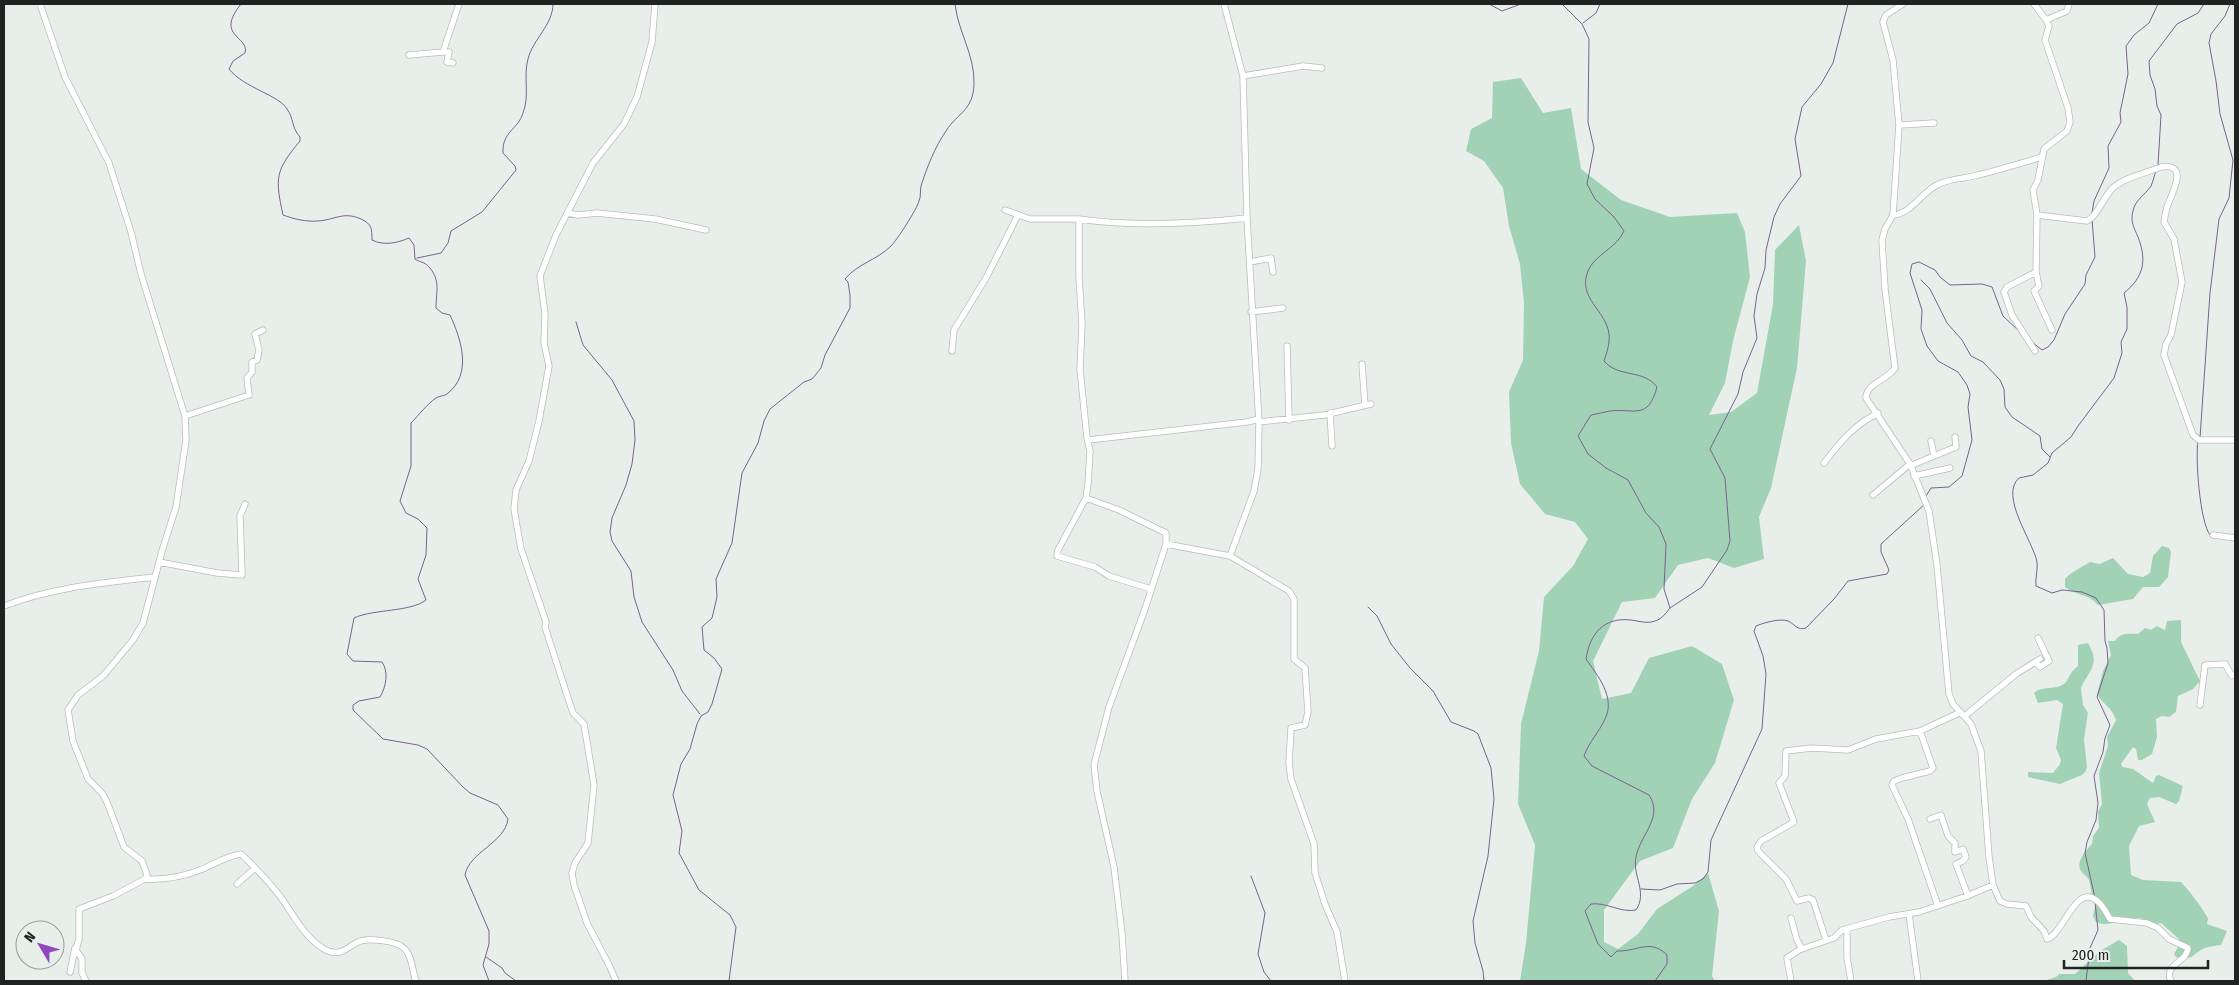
<svg xmlns="http://www.w3.org/2000/svg" width="2239" height="985" font-family="'Fira Sans Condensed',sans-serif">
<style>
.green{fill:#a2d2b5}
.lines{fill:none;stroke-linecap:round;stroke-linejoin:round}
.stream{stroke:#7b6190;stroke-width:1}
.street-casing{stroke:#b7bdb9;stroke-width:7}
.street{stroke:#fff;stroke-width:5.5}
</style>
<rect width="100%" height="100%" fill="#e8efeb"/>
<!-- green -->
<path class="green" d="M1521,78L1543,113L1571,108L1581,169L1621,200L1670,217L1737,213L1745,232L1750,277L1733,341L1725,383L1709,415L1731,412L1757,393L1773,304L1775,250L1799,225L1806,261L1797,368L1771,488L1759,517L1764,559L1734,568L1708,558L1678,565L1655,598L1622,602L1593,661L1602,699L1631,693L1649,658L1692,646L1722,664L1734,700L1715,763L1692,799L1673,848L1640,861L1604,910V942L1618,949L1638,934L1657,909L1693,886L1708,873L1719,911L1712,976L1715,981H1606L1601,980L1520,981L1526,943L1535,845L1518,804L1521,724L1539,651L1544,597L1573,566L1588,539L1575,522L1545,514L1520,484L1511,443L1509,392L1523,360L1524,303L1520,264L1509,226L1503,188L1484,161L1466,151L1471,129L1492,118L1493,82Z
M2162,546L2169,548L2171,552L2168,577L2159,587H2143L2133,599L2098,605C2088,593 2076,596 2065,587V579C2072,571 2081,568 2090,562L2100,564L2113,558L2128,574L2143,577L2150,573L2153,556Z
M2181,620V642L2200,681L2193,689L2178,696L2176,712L2169,717L2162,716L2156,719L2157,737L2152,754L2142,760H2138L2136,749L2133,747L2121,764L2123,767L2133,769L2153,783L2156,776L2159,775L2183,786L2179,801L2176,804L2159,797L2150,798L2147,804L2155,822L2139,826L2129,846L2131,875L2143,880L2181,882C2192,894 2200,905 2208,918L2207,924L2227,931L2221,945C2216,946 2210,946 2205,948C2190,955 2196,960 2176,957L2174,954L2180,944L2179,939L2161,923L2154,925C2133,907 2114,931 2096,922L2093,916L2096,902C2091,897 2091,887 2089,880C2087,876 2083,875 2081,871C2075,862 2086,850 2092,844L2093,836L2099,828L2098,812L2102,804L2099,773L2108,746L2107,737L2116,720C2111,706 2103,705 2097,694L2103,671L2111,655L2108,641H2115C2121,632 2128,634 2138,634L2145,628L2151,630L2157,626L2165,630L2167,621Z
M2088,643C2101,665 2089,670 2081,688L2083,705L2088,713L2084,739L2087,767L2085,772L2082,775L2060,784L2028,777V772L2053,773L2060,764L2061,760L2056,748L2063,704L2057,700L2038,703L2034,693C2042,685 2058,691 2066,682C2070,677 2069,673 2078,666V645Z
M2119,940L2127,946L2128,973L2135,981H2044L2056,977L2059,974H2075L2100,951Z"/>
<g class="lines">
<!-- stream -->
<path class="stream" d="M241,4C214,37 250,36 245,53L233,61L229,69C244,88 279,95 287,109C294,118 291,127 300,137V141C275,171 275,178 283,215C294,219 306,222 318,221C335,220 343,211 361,219C372,224 372,229 372,240C384,246 397,243 409,238L414,245L415,259C419,262 425,262 429,267C441,280 436,293 436,308L442,313L450,315C461,339 473,374 447,394C444,396 439,396 436,398C427,404 419,415 411,423V466L400,501L406,513L418,519L427,528L426,555L418,579L426,600C411,612 373,609 354,618L347,654L353,661L382,662C389,672 386,687 380,697L359,701L353,705V710L383,739L418,745L427,749L463,787L470,793L498,805L508,819C505,843 469,852 465,875L489,931V944L483,965L489,981
M1489,4L1502,11L1521,4
M1562,4L1582,24L1589,39L1588,122L1594,148L1587,184L1595,199L1614,217L1624,231C1616,249 1595,254 1588,271C1577,298 1606,310 1609,334C1610,343 1607,352 1604,361C1618,378 1644,369 1657,387C1648,421 1634,408 1610,411C1604,412 1597,414 1591,415L1578,436L1588,454L1606,468L1628,480L1646,513L1659,527L1666,544L1664,589L1670,608C1666,613 1662,619 1655,621C1647,624 1639,621 1631,620C1604,617 1590,633 1586,659C1597,675 1616,697 1605,719C1599,732 1589,742 1584,756L1592,766L1649,795C1664,817 1640,835 1636,857C1632,876 1648,892 1636,910C1620,913 1607,902 1591,904L1585,911L1598,944L1611,957L1617,951C1637,952 1650,938 1667,955V964L1655,981
M1583,23L1596,13L1600,4
M2158,165L2161,115L2157,106L2155,89L2150,75L2149,61L2177,24L2198,13L2204,4
M2092,213L2094,201L2109,168L2108,146L2121,122L2120,113L2128,74L2126,46L2134,35L2149,23L2158,4
M417,258L441,253L448,243L451,231L482,212L516,170L515,166L503,153C502,131 518,130 523,113C530,95 523,77 528,59C533,39 553,25 553,4
M1921,280L1930,289L1947,323L1962,340L1971,356L1983,362L2000,380L2004,389L2005,407L2012,417L2040,436L2042,449L2050,457
M576,322L583,345L612,380L634,421L635,440L632,464L626,485L612,518L610,532L612,541L631,571L634,597L642,622L673,670L682,691L700,714
M2032,342L2042,350L2048,347L2054,340L2065,314L2085,284L2086,275L2095,257L2092,219
M2200,438L2210,293L2219,219L2229,198L2233,160L2220,114L2216,81L2209,43L2211,34L2225,16L2230,4
M2198,441C2195,458 2200,523 2210,535
M1926,496L1931,488L1949,487L1962,476L1972,440L1968,407L1970,394L1967,385L1958,372L1938,361L1927,346L1921,329L1922,310L1910,273L1912,264L1919,262L1935,270L1940,277L1950,285L1982,284L1992,287L2003,316L2019,331
M1368,607L1377,616L1391,644L1410,668L1433,691L1451,722L1474,731L1478,734L1491,768L1494,799L1488,856L1473,921L1475,943L1483,971L1484,981
M1670,608L1702,587L1727,550L1730,541L1725,478L1710,449L1738,394L1743,372L1757,338L1754,316L1757,294L1765,268L1766,250L1774,217L1780,204L1801,176L1795,139L1802,107L1821,84L1833,63L1848,4
M1251,876L1265,913L1258,954L1264,972L1271,981
M1641,889L1660,890L1677,884L1695,883L1703,879L1708,872L1711,840L1762,729L1766,674L1763,656L1754,631L1756,626C1763,623 1780,618 1788,621C1795,624 1797,631 1806,628L1834,599L1848,581L1887,574L1889,570L1881,552V544L1925,504
M2095,898L2085,853L2087,842L2096,820L2098,803L2094,776L2103,752L2105,738L2110,725L2097,697L2108,663L2107,648L2105,641L2104,610L2096,598L2082,592L2062,590L2052,593L2036,586C2035,578 2038,570 2037,562C2033,541 1999,496 2019,478L2033,475L2048,463L2052,453L2071,437L2078,426L2114,378L2122,353L2121,342L2127,329V307L2124,293C2144,277 2147,260 2138,237C2134,227 2130,222 2133,211C2135,200 2145,195 2151,186C2153,182 2154,176 2156,171
M486,957L502,968L505,973L516,981
M729,981L736,927L730,915L699,890L679,853L682,831L673,795L681,764L690,749L697,724L701,716L708,712L712,704L722,669L714,658L704,650L702,627L712,618L713,614L717,597L716,579L732,543L742,473L758,443L764,421L770,409L804,382L812,379L821,368L825,355L850,308V295L848,282L845,279C857,264 877,260 891,246C897,240 917,209 919,201C921,197 920,191 921,186C927,167 935,147 946,131C958,112 973,111 974,84C975,55 958,32 955,4
M2086,981L2090,948L2098,930L2095,902"/>
<!-- street casing -->
<g class="street-casing">
<path id="street" d="M40,4L65,77L109,163L131,232L141,274L185,416L186,440L176,507L162,551L143,623L133,640L103,676L78,695L68,710L73,741L88,779L102,793L107,802L124,847L142,861L147,875L145,879C164,880 182,877 200,870C213,865 226,856 241,854C255,867 268,881 280,896C293,914 304,937 324,949C339,958 346,948 358,942C367,937 398,941 405,949C413,958 412,971 416,981
M1903,4L1886,15L1883,22L1893,60L1899,125L1893,215L1885,229L1882,240L1885,289L1895,368C1888,380 1866,383 1866,398L1910,464L1929,511L1937,565L1949,694L1953,704L1971,724L1981,751L1989,857L1993,885L2000,901L2007,904L2026,906L2031,917L2044,931L2047,939C2063,935 2075,884 2096,900C2103,905 2106,912 2110,919L2147,923L2158,928L2169,939L2188,948C2187,963 2163,964 2171,981
M2034,4L2046,20L2049,26L2045,40L2068,108L2070,122L2067,131L2044,149L2038,180L2033,190L2037,215L2087,221C2099,215 2103,196 2114,187C2126,177 2146,173 2161,167C2188,163 2174,189 2169,202C2166,208 2165,215 2164,222L2174,239L2182,282L2171,335L2166,344L2164,355L2193,435L2199,440H2235
M2046,20L2067,11L2069,4
M409,55L443,52
M453,63L447,62L449,52H443L459,4
M1243,76L1303,66L1322,68
M1899,125L1934,123
M1005,210L1030,219H1079V277L1082,325L1080,369L1087,438L1090,451L1088,484L1086,498L1058,550L1057,556L1095,567L1109,576L1151,589
M567,213L578,215L597,213L655,219L706,230
M1893,215C1911,214 1921,193 1937,185C1950,178 1964,179 1978,175C2000,170 2021,163 2042,157
M2037,215L2036,272L2039,286L2034,291L2052,330
M1079,219C1134,227 1191,224 1247,218
M1250,262L1271,258L1273,272
M1251,312L1283,308
M1287,346L1289,420
M952,351L954,330L986,278L1018,215
M2035,351L2012,315L2004,292L2007,287L2036,272
M1362,364L1365,405
M1330,413L1332,446
M185,416L249,395L247,378L252,372V362L257,360L259,350L255,334L263,330
M1259,422L1324,415L1371,404
M1088,440L1247,422L1259,419
M1934,456L1956,447L1955,437
M1824,463C1840,442 1854,425 1878,413
M1910,466L1934,456L1931,441
M1914,476L1950,468
M1873,495L1910,464
M1086,498L1119,510L1166,533V544
M2213,535L2235,538
M1230,556L1289,591L1294,599V659L1305,668L1308,712L1305,725L1291,728L1289,763L1291,779L1314,844L1315,873L1325,904L1337,932L1345,981
M159,562L217,573L242,575L240,516L245,504
M4,606C53,587 103,583 155,577
M2035,662L2040,667L2049,661L2038,638
M2200,705L2205,665L2225,664L2232,676L2235,675
M1966,715L2016,674L2040,659
M1920,731L1933,768L1930,771L1902,778L1894,781L1892,785L1908,819L1938,906
M1930,819L1941,815L1948,836L1955,843V852L1963,849L1966,857L1963,861L1956,864L1968,896
M237,884L255,868
M1909,914L1918,981
M1791,918L1797,940L1802,949
M1847,929V957L1851,981
M1826,940L1813,900L1809,898L1797,901L1786,879L1758,851L1757,847L1761,841L1794,822L1779,783L1785,776L1786,751L1812,748L1848,750L1876,739L1920,731L1961,712
M70,972L75,948
M86,981L82,973V959L76,950L79,939V909L113,896L145,879
M616,981L610,967L587,923L574,885L572,873L575,863L588,843L594,785L584,724L573,713L569,701L545,627L546,622L521,549L514,509L516,490L529,461L539,421L549,366L544,343L545,314L540,276L556,235L593,163L624,124L637,97L652,42L655,4
M1125,981L1122,934L1114,867L1097,791L1094,765L1109,707L1145,609L1166,544L1230,556L1254,491L1258,469L1259,422L1247,218L1243,76L1224,4
M1791,981L1787,958L1799,950L1834,938L1842,930L1889,917L1919,912L1967,896L1993,885"/>
</g>
<!-- street -->
<use href="#street" class="street"/>
</g>
<!-- border -->
<rect width="2239" height="985" fill="none" stroke="#212322" stroke-width="10"/>
<!-- north arrow -->
<g transform="translate(40 945) rotate(308)"><circle r="24" fill="#e8efeb" stroke="#989d9b"/>
<path d="M0-4L9 19L0 12L-9 19Z" fill="#9049bc"/>
<text y="-8" font-size="14" font-weight="bold" text-anchor="middle" fill="#212322">N</text>
</g>
<!-- scale -->
<path d="M2064 960v8h144v-8" fill="none" stroke="#212322" stroke-width="2.5"/>
<text x="2072" y="960" font-size="15" fill="#212322" stroke="#e8efeb" stroke-width="4" paint-order="stroke">200 m</text>
</svg>
